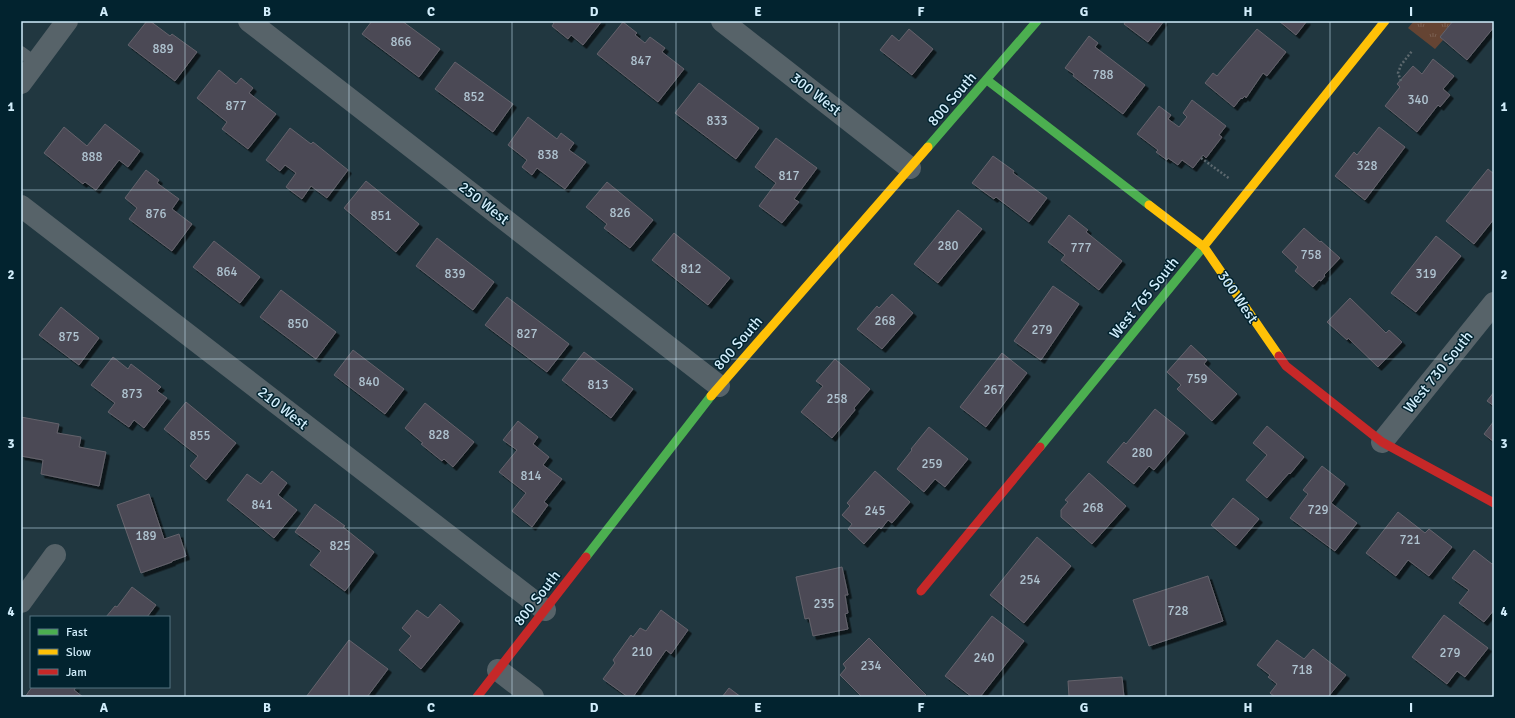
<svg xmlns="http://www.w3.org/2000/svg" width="1515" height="718" font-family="Signika,sans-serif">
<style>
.grass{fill:url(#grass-tufts)}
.building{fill:#4c4a54;stroke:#64626c;filter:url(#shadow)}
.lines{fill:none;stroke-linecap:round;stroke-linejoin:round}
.path{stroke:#5c686e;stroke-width:2.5;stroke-dasharray:2 2;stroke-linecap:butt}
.lane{stroke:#576369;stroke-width:12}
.street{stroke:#576369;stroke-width:22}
.fast{stroke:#4caf50;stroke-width:9}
.slow{stroke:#ffc107;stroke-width:9}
.jam{stroke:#c62828;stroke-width:9}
.grid{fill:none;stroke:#d1edfb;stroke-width:1;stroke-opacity:0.55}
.labels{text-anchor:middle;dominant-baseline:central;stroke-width:3;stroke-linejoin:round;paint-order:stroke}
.number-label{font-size:13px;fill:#b0c4d1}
.street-label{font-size:15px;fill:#d1edfb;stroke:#02232f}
.neatline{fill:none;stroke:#d1edfb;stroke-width:1.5}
.grid-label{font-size:13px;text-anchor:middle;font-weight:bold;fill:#d1edfb}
</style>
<defs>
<pattern id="grass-tufts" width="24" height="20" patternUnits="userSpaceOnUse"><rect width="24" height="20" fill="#654433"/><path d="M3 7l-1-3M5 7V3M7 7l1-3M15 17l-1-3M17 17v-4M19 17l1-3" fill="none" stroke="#7a5f51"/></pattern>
<filter id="shadow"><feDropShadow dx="3.5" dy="3.5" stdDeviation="0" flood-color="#0009"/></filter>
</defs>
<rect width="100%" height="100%" fill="#213740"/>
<!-- grass -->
<path class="grass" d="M1414,21H1453L1440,37L1443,40L1435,49L1408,28Z"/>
<!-- building -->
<path class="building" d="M147,21H150L170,36L172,34L197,52L175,81L128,45Z
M372,21H402L440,49L419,77L362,34Z
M551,21H602L583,45L571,35L568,39L552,26L554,23Z
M1126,21H1164L1148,42L1124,24Z
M1279,21H1307L1296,35Z
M1453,21H1494V27L1467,60L1440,37Z
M623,22L637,33L635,35L645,43L650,37L665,48L662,52L684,69L658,102L597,54Z
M909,29L933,49L912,75L880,50L892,35L899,41Z
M1257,29L1286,52L1267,76L1263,73L1246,98L1245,96L1242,99L1241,98L1234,107L1205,83L1213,73L1217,76Z
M1089,36L1098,43L1095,47L1145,85L1123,114L1073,76L1074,74L1065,68Z
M1433,59L1454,76L1443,89L1450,95L1440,107L1438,105L1417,132L1385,106L1400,87L1397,84L1413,66L1422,74Z
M455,62L513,104L493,132L435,89Z
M219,70L236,84L241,78L253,88L249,93L276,114L248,149L222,129L227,122L197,98Z
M699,83L759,128L736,159L675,113Z
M1192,100L1226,126L1219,135L1222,137L1206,158L1203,155L1193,168L1182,160L1178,165L1168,158L1167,160L1156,152L1158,150L1137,134L1159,106L1171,115L1168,119L1179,127L1187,117L1183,113Z
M528,117L557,139L561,133L574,143L569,150L586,162L565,189L537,168L532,175L522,167L527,160L508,145Z
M105,124L140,151L128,167L119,160L96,190L85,182L83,184L44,153L64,127L87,146Z
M1379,127L1405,147L1365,200L1335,176L1354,152L1357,155Z
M290,128L311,144L313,142L348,170L327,198L311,186L302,199L286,187L296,173L285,165L280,171L266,160Z
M776,138L817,168L794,199L799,202L782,223L759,206L776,183L755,167Z
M993,156L1014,171L1013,173L1047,198L1029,222L996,197L994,199L972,183Z
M1488,169L1494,174V219L1474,244L1446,221Z
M146,170L159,180L157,183L179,199L172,209L192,224L172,251L129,219L137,208L125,198Z
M366,181L419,224L396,252L344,208Z
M607,182L653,220L630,248L604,228L607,224L586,207Z
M958,210L982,229L938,283L914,264Z
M1069,215L1088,230L1086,232L1122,261L1099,290L1061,260L1065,255L1048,242Z
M1304,228L1320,242L1321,241L1340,258L1324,275L1325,276L1321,281L1319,280L1313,287L1295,271L1298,267L1282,252Z
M674,233L730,278L708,305L652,260Z
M1436,236L1461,256L1416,312L1391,293Z
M437,238L494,282L473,310L416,266Z
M214,241L260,277L240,303L193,267Z
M1053,286L1079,304L1041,360L1014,341Z
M281,290L336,332L316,359L260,317Z
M892,294L913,313L882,349L857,329L877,306L879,308Z
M507,297L569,344L547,372L485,325Z
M1350,298L1386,333L1389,330L1402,342L1378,367L1348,338L1347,340L1327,322Z
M61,307L99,338L79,365L39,335Z
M1191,345L1207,360L1204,364L1237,394L1212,421L1177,389L1181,385L1167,372Z
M353,350L404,389L385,414L334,375Z
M584,352L633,389L611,418L562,380Z
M1002,353L1027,373L986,427L960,407Z
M113,357L128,369L131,364L161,387L157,391L167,398L144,428L134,420L129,427L108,412L115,403L91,385Z
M835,359L870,389L854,408L855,410L832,438L801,412L823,386L816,381Z
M1494,392V406L1487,401Z
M186,402L236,443L206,480L190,466L198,456L164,429Z
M425,403L474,442L453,467L444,459L442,461L421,444L423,443L405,428Z
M1155,409L1185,433L1154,470L1149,466L1134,484L1107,462L1124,442L1126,444Z
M21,417L59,424L57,433L81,437L79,447L106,452L99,486L41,474L43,460L21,456Z
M518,421L538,437L533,444L549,457L543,465L562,479L544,502L548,505L532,527L512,511L526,493L499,472L517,450L503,440Z
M1494,421V442L1484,434Z
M1267,426L1304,457L1290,474L1289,473L1267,498L1246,480L1267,455L1253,443Z
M929,427L968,459L945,487L935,479L924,492L897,469L912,450L911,449Z
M1322,466L1345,484L1331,503L1357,523L1335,551L1290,518L1308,494L1303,490Z
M272,471L287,483L278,495L297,510L274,538L227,500L247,474L261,484Z
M875,471L910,502L892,523L888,520L881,529L879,527L864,544L848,529L852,524L842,515L850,506L847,503Z
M1089,473L1126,506L1092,544L1061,517V510L1068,502L1065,500Z
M149,494L164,539L179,534L186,556L172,561V562L141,573L117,505Z
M1233,498L1259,519L1236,546L1211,525Z
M315,504L345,526L343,527L374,552L345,591L310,565L321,551L295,532Z
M1398,512L1425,533L1429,529L1452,547L1429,576L1408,560L1396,576L1366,553Z
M1037,537L1071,566L1024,623L990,595Z
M1474,550L1492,564L1494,563V610L1484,622L1459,603L1469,590L1452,578Z
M842,567L848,595H845L848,613L845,614L848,629L813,636L809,618L805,619L796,577Z
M1208,576L1223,621L1149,646L1133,600Z
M132,587L156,605L147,617H106L115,606L117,607Z
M440,604L460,621L421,669L399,650L411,636L402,628L417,610L428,618Z
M661,610L688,630L671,654L666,650L633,697H628L603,679L615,663L613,660L631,635L633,637L640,628L646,631Z
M1444,615L1488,648L1465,677L1457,671L1447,684L1412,657Z
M992,616L1024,641L980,697H972L945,676Z
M869,638L926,695L923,697H862L840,675L846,668L843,664Z
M349,640L388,669L367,697H306Z
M1277,640L1304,659L1313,649L1346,675L1328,697H1275L1270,693L1277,684L1268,677L1270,675L1257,665Z
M1122,677L1124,697H1069L1068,681Z
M32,687H76L74,690L83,697H25Z
M729,688L741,697H722Z"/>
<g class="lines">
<!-- path -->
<path class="path" d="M1401,81L1398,73L1401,65L1412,51
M1201,158L1230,179"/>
<!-- lane -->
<path class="lane" d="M21,52L36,63"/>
<!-- street -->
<path class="street" d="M249,21L719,386
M722,21L910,168
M21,83L67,21
M21,206L545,610
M1382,442L1494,303
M21,602L55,555
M498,670L533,697"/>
<!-- fast -->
<path class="fast" d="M987,80L1149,205
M928,147L1037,21
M1040,447L1204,246
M586,557L711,396"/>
<!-- slow -->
<path class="slow" d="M1149,205L1204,247L1279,356
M1204,246L1385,21
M711,396L928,147"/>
<!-- jam -->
<path class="jam" d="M1279,356L1286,366L1382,442L1494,503
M921,591L1040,447
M477,697L586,557"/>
</g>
<!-- grid -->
<path class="grid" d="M185,21V697M349,21V697M512,21V697M676,21V697M839,21V697M1003,21V697M1166,21V697M1330,21V697M21,190H1494M21,359H1494M21,528H1494"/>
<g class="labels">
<!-- number labels -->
<g class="number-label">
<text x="401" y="42">866</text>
<text x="163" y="49">889</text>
<text x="641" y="61">847</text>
<text x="1103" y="75">788</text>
<text x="474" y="97">852</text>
<text x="1418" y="100">340</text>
<text x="236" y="106">877</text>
<text x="717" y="121">833</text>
<text x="548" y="155">838</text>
<text x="92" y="157">888</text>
<text x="1367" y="166">328</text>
<text x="789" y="176">817</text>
<text x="620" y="213">826</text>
<text x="156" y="214">876</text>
<text x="381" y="216">851</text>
<text x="948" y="246">280</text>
<text x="1081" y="248">777</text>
<text x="1311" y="255">758</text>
<text x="691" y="269">812</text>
<text x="227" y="272">864</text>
<text x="455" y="274">839</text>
<text x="1426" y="274">319</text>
<text x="885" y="321">268</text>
<text x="298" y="324">850</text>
<text x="1042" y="330">279</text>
<text x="527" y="334">827</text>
<text x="69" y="337">875</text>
<text x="1197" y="379">759</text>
<text x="369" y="382">840</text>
<text x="598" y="385">813</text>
<text x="994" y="390">267</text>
<text x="132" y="394">873</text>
<text x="837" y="399">258</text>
<text x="439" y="435">828</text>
<text x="200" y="436">855</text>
<text x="1142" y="453">280</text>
<text x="932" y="464">259</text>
<text x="531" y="476">814</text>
<text x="262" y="505">841</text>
<text x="1093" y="508">268</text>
<text x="1318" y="510">729</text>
<text x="875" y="511">245</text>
<text x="146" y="536">189</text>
<text x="1410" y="540">721</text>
<text x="340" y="546">825</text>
<text x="1030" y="580">254</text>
<text x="824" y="604">235</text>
<text x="1178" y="611">728</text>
<text x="642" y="652">210</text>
<text x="1450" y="653">279</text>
<text x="984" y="658">240</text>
<text x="871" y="666">234</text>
<text x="1302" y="670">718</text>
</g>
<!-- street labels -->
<g class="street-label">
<text transform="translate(816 94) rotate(38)">300 West</text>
<text transform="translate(952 99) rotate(-49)">800 South</text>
<text transform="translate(484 203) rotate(38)">250 West</text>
<text transform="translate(1238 297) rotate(56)">300 West</text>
<text transform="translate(1144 298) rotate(-51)">West 765 South</text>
<text transform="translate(738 343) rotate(-49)">800 South</text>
<text transform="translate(1438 372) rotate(-51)">West 730 South</text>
<text transform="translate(283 408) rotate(38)">210 West</text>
<text transform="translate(537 598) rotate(-52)">800 South</text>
</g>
</g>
<!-- border -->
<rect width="1515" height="718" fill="none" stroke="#02232f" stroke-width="44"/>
<!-- legend -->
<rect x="30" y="616" width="140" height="72" fill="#02232f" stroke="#557481"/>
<rect x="38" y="629" width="20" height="6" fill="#4caf50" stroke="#557481"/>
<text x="66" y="636" font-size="12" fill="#d1edfb">Fast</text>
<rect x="38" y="649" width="20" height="6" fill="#ffc107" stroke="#557481"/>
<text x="66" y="656" font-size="12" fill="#d1edfb">Slow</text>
<rect x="38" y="669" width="20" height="6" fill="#c62828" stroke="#557481"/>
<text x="66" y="676" font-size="12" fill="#d1edfb">Jam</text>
<rect x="22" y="22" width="1471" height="674" class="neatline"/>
<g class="grid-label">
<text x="104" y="16">A</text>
<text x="267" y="16">B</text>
<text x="431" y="16">C</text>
<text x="594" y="16">D</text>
<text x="758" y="16">E</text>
<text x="921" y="16">F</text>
<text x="1084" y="16">G</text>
<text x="1248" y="16">H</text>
<text x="1411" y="16">I</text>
<text x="11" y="111">1</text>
<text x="1504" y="111">1</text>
<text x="11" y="279">2</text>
<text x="1504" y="279">2</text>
<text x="11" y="448">3</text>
<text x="1504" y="448">3</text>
<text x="11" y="616">4</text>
<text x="1504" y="616">4</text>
<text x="104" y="712">A</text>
<text x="267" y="712">B</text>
<text x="431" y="712">C</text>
<text x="594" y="712">D</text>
<text x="758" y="712">E</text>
<text x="921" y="712">F</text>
<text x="1084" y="712">G</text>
<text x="1248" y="712">H</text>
<text x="1411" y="712">I</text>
</g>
</svg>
